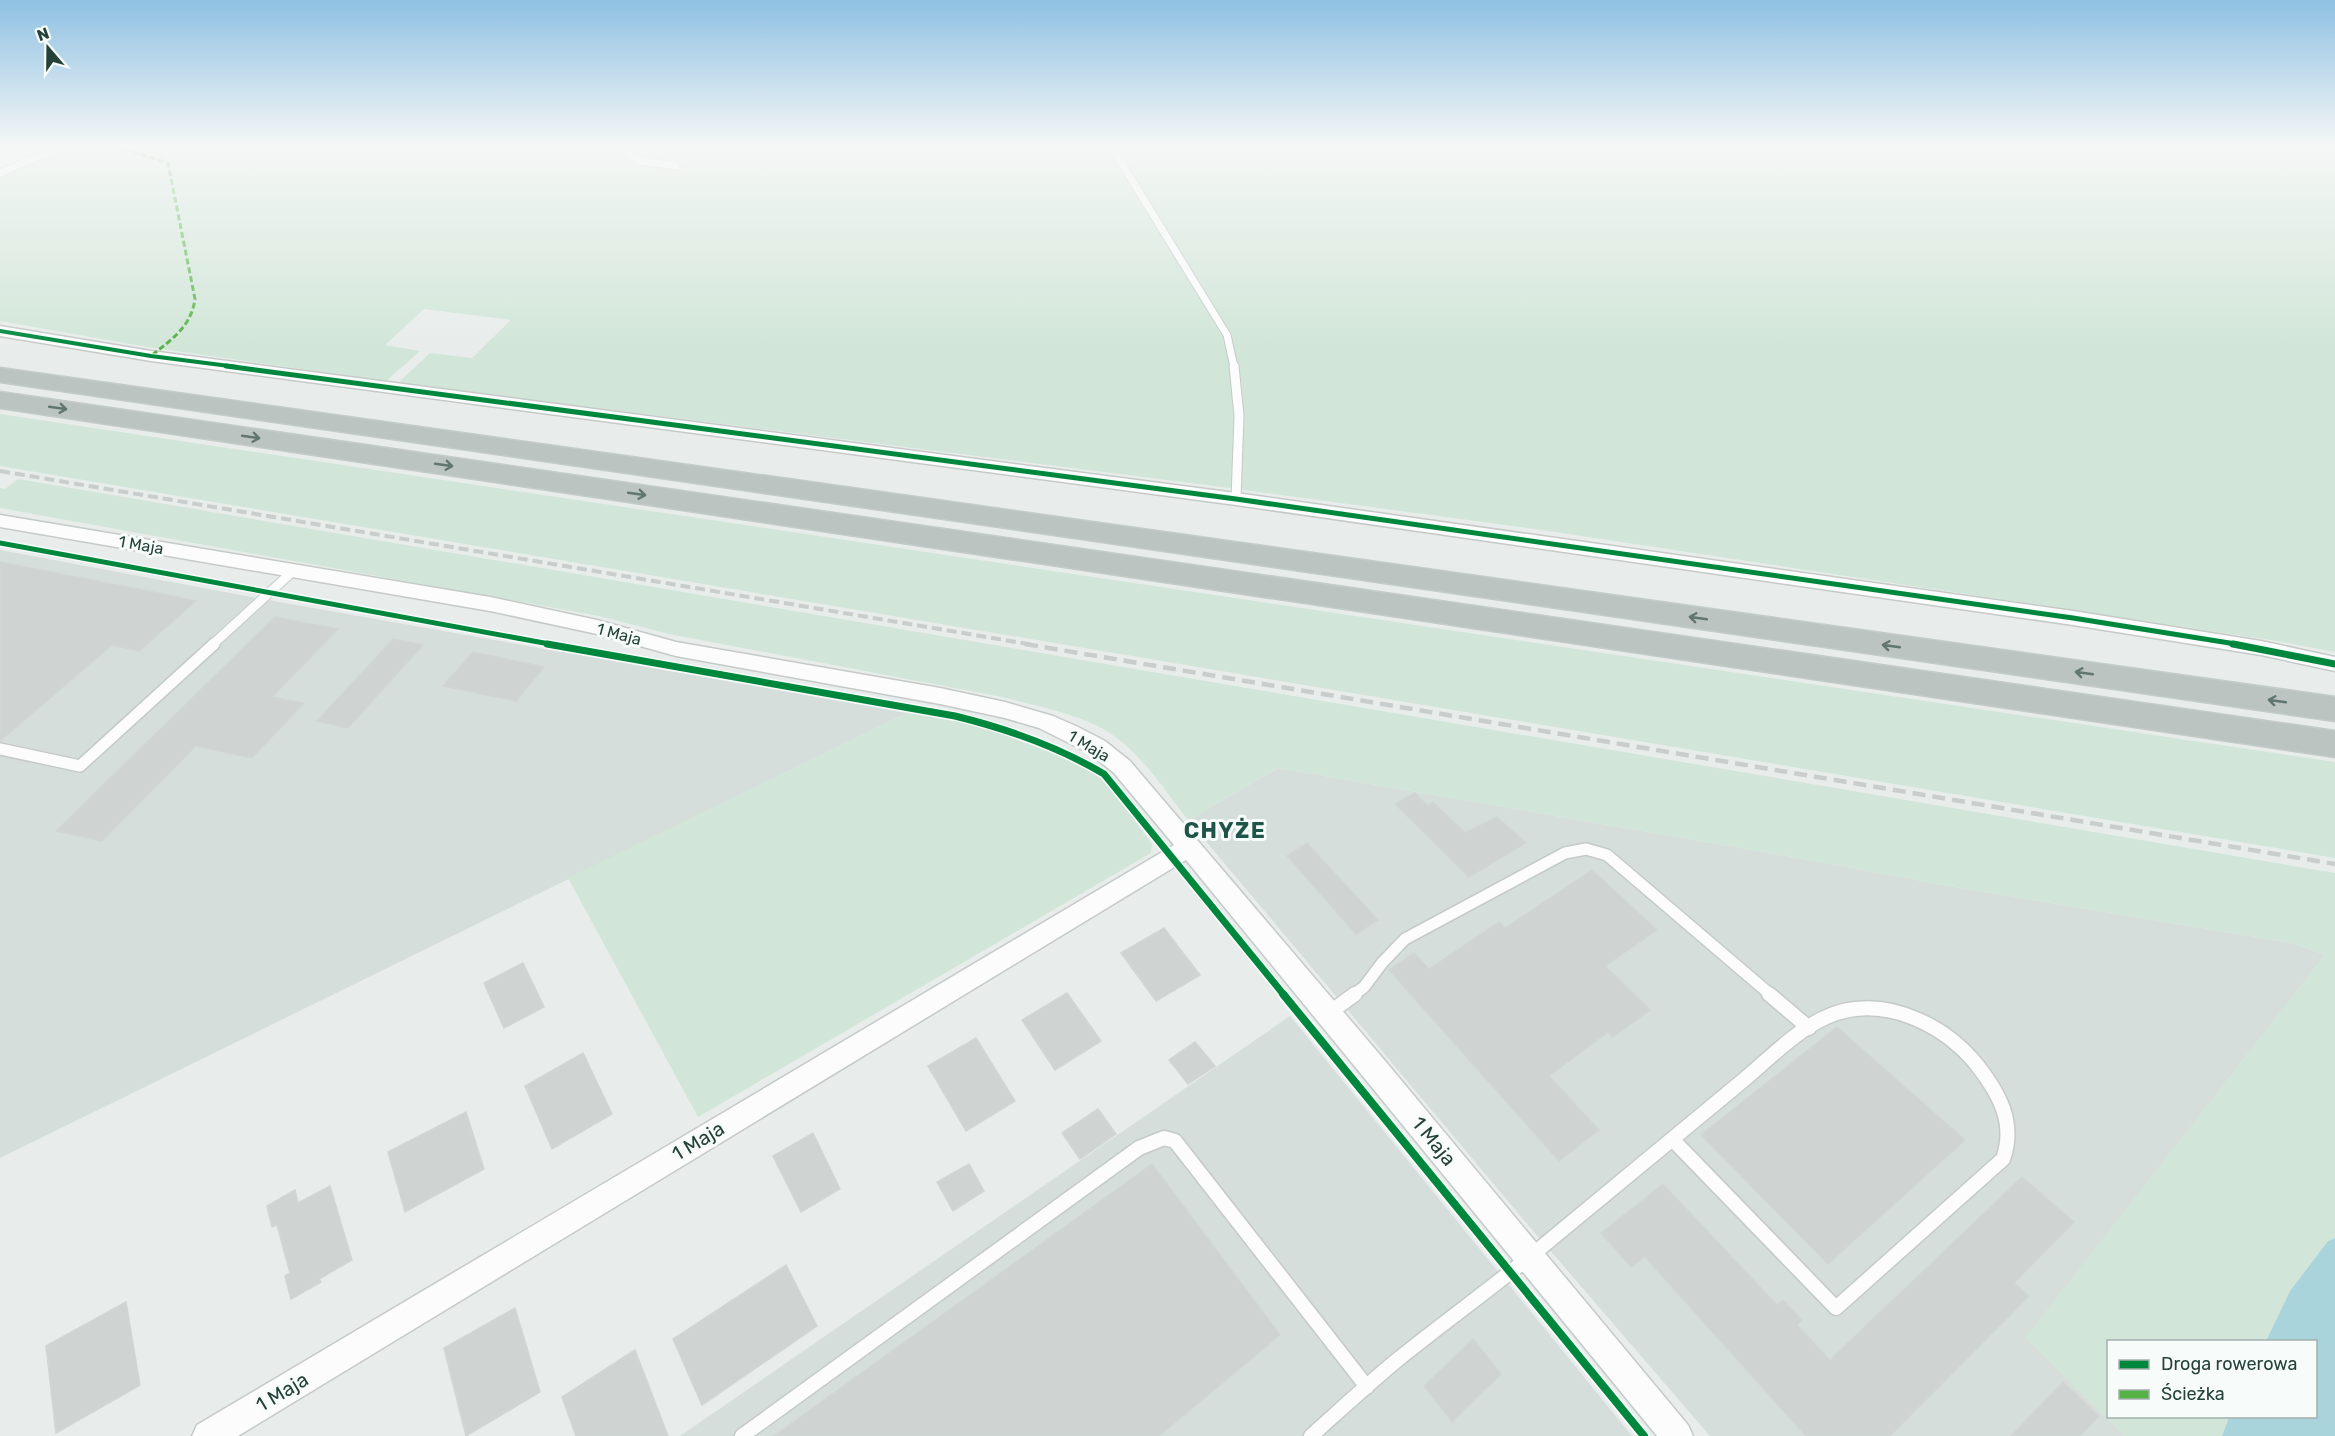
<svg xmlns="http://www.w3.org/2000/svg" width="2335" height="1436" font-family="Rubik,sans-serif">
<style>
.built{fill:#d6dedb}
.green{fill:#d1e6d8}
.water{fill:#a9d4db}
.building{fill:#cfd4d2;stroke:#d1d6d4;stroke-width:1.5}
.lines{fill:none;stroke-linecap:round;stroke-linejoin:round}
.lane-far3-casing{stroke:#c5cac8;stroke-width:9}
.lane-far2-casing{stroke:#c5cac8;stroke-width:11}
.lane-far1-casing{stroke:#c5cac8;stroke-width:14}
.lane-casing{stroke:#c5cac8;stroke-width:17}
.street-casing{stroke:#c5cac8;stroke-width:3}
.secondary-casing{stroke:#c3cbc8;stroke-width:3}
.highway-casing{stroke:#c3ccc9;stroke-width:3}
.lane-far3{stroke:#fcfcfc;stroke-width:7}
.lane-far2{stroke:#fcfcfc;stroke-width:9}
.lane-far1{stroke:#fcfcfc;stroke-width:11}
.lane{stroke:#fcfcfc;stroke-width:14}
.street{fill:#fcfcfc;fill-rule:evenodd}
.secondary{fill:#fcfcfc;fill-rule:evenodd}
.highway{fill:#bcc4c2;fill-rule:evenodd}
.rail-far1{stroke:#c9cdcc;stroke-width:4;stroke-dasharray:10 5;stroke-linecap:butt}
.rail{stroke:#c9cdcc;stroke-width:4.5;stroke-dasharray:13 7;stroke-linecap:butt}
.quiet{stroke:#55b346;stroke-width:3;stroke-dasharray:6 3;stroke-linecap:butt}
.cycleway-far3-casing{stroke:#f7fbf9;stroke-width:6}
.cycleway-far2-casing{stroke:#f7fbf9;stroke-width:8}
.cycleway-far1-casing{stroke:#f7fbf9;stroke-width:10}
.cycleway-casing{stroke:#f7fbf9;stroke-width:12}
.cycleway-far3{stroke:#00873e;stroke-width:4}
.cycleway-far2{stroke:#00873e;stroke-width:5}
.cycleway-far1{stroke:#00873e;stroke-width:7}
.cycleway{stroke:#00873e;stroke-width:8}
.oneway{stroke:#617670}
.labels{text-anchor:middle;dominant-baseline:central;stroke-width:6;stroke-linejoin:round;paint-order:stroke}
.street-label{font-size:16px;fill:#24423a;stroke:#f7fbf9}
.near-street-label{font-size:20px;fill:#24423a;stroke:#f7fbf9}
.district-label{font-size:22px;font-weight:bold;letter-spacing:1.5px;fill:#1f5548;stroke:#f7fbf9}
</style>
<rect width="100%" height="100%" fill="#e8edeb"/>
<!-- built -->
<path class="built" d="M0,550L246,596L907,713L0,1158Z
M1278,768L1793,857L1943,885L2293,943L2325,955L2026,1338L2125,1436H1710L1523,1219L1188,820Z
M1290,1016L1632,1436H680Z"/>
<!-- green -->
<path class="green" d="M78,146H2335V652L2277,641L1542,530L1207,485L398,383L430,353L472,358L511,320L424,309L385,345L420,351L386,381L148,347L0,321V176Z
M0,414L2335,762V858L0,466Z
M18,479L2335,873V1238L2328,1241L2290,1291L2266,1341L2108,1342V1416L2229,1417L2222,1436H2125L2025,1338L2325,955L2293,943L1943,885L1793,857L1278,768L1188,820C1165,791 1143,755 1111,734C1081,714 1036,706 1002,697L669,634L599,616L0,508V488L5,489Z
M907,713C971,721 1046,734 1098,776C1114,789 1138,826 1152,844L1151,853L698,1117L568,878Z"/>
<!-- water -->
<path class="water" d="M2335,1238V1436H2222L2229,1417L2316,1416V1342L2266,1341L2290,1291L2328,1241Z"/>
<!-- building -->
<path class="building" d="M0,562L163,594L196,601L139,651L112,645L0,741Z
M275,617L338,629L272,697L304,703L252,758L196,746L102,841L56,831Z
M393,639L423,645L348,728L317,721Z
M473,652L544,667L516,701L443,686Z
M1415,793L1428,806L1433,802L1465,833L1497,817L1526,843L1469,877L1395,804Z
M1307,843L1378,920L1356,934L1287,856Z
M1592,870L1657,930L1605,966L1650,1010L1613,1037L1608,1032L1549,1076L1599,1130L1559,1161L1389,970L1414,953L1429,969L1499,922L1505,928Z
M1164,928L1200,975L1156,1001L1121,953Z
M523,963L544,1007L504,1028L484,983Z
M1067,993L1101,1041L1055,1070L1022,1020Z
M1837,1027L1965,1140L1828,1264L1701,1135Z
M976,1038L1015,1101L966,1131L928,1066Z
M1195,1042L1215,1066L1188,1084L1169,1060Z
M583,1053L612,1114L552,1149L525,1086Z
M1098,1109L1116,1134L1080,1159L1062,1133Z
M466,1112L484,1169L405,1212L388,1152Z
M813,1133L840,1189L801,1212L773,1156Z
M969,1164L984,1191L953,1211L937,1182Z
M1152,1164L1280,1335L1159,1436H774Z
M2022,1177L2074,1222L2014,1283L2029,1296L1890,1436H1806L1645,1257L1631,1267L1601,1233L1663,1184L1777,1305L1783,1300L1802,1320L1797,1325L1830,1360Z
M330,1186L352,1260L319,1279L321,1282L291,1299L285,1276L290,1273L277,1225L272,1227L267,1206L295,1190L298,1203Z
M786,1265L817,1326L702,1405L673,1339Z
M126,1302L140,1385L56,1433L46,1346Z
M515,1308L540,1392L466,1436L444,1348Z
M1473,1339L1501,1374L1452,1422L1424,1386Z
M635,1350L668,1436H576L562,1397Z
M2063,1382L2099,1416L2080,1436H2011Z"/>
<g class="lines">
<!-- lane-far3 casing -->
<g class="lane-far3-casing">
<path id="lane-far3" d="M616,146L640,161L676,166
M1111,146L1227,335L1234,367
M0,173L63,146"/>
</g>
<!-- lane-far2 casing -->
<g class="lane-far2-casing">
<path id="lane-far2" d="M1234,366L1239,416L1236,499
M212,645L292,572"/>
</g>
<!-- lane-far1 casing -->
<g class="lane-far1-casing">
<path id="lane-far1" d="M0,749L80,766L214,644
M1353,995L1364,987L1382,963L1405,939L1565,853L1586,849L1607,855L1771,995"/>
</g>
<!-- lane casing -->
<g class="lane-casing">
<path id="lane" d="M1769,994L1809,1028
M1329,1013L1355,994
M742,1436L1139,1148L1164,1138L1175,1141L1367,1387
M1311,1436C1339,1411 1367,1385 1396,1361C1448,1319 1503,1280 1555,1236C1617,1185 1678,1134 1740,1083C1772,1057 1806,1018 1848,1010C1896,1001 1947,1028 1977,1065C1999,1093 2016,1123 2003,1159L1836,1308L1672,1139"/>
</g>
<!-- street casing -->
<g class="street-casing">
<path id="street" d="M0,326L151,351L1236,493L2073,611L2261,641L2335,657V671L2261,655L2073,625L1236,505L151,361L0,336Z
M0,515L490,597L597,620L676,642L940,688L1005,702L1053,716L1078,727L1105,741L1130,761L1381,1056L1688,1425L1693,1436H1657L1186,860L238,1436H192L197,1425L1174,845L1114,773L1089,753L1039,728L1005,718L940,704L676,656L597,634L490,611L0,527Z"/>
</g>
<!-- secondary casing -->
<g class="secondary-casing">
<path id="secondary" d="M0,146H11L0,152Z"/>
</g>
<!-- highway casing -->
<g class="highway-casing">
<path id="highway" d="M0,368L2335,697V721L0,382Z
M0,392L2335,731V757L0,408Z"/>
</g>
<!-- lane-far3 -->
<use href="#lane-far3" class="lane-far3"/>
<!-- lane-far2 -->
<use href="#lane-far2" class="lane-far2"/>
<!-- lane-far1 -->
<use href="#lane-far1" class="lane-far1"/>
<!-- lane -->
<use href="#lane" class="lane"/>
<!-- street -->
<use href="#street" class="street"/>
<!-- secondary -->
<use href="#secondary" class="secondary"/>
<!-- highway -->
<use href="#highway" class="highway"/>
<!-- rail-far1 -->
<path class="rail-far1" d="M0,471L1034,645"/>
<!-- rail -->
<path class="rail" d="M1025,644L2335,864"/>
<!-- quiet -->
<path class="quiet" d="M115,146L168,163L195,299C191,327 172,339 151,356"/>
<!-- cycleway-far3 casing -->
<g class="cycleway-far3-casing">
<path id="cycleway-far3" d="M0,331L151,356L237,367"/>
</g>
<!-- cycleway-far2 casing -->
<g class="cycleway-far2-casing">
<path id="cycleway-far2" d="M226,366L1236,499L2073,618L2242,645
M0,543L555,645"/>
</g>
<!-- cycleway-far1 casing -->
<g class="cycleway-far1-casing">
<path id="cycleway-far1" d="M547,644L955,716C1008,729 1057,746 1104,774L1284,995
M2233,644L2335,664"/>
</g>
<!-- cycleway casing -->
<g class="cycleway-casing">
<path id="cycleway" d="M1283,994L1644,1436"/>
</g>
<!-- cycleway-far3 -->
<use href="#cycleway-far3" class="cycleway-far3"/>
<!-- cycleway-far2 -->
<use href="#cycleway-far2" class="cycleway-far2"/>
<!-- cycleway-far1 -->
<use href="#cycleway-far1" class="cycleway-far1"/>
<!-- cycleway -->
<use href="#cycleway" class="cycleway"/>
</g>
<!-- one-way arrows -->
<defs><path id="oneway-shaft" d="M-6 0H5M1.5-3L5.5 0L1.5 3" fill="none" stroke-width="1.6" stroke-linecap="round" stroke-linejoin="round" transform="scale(1.5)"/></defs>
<g class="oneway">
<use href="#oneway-shaft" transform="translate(58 408) rotate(8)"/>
<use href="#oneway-shaft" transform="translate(251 437) rotate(8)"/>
<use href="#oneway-shaft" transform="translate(444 465) rotate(8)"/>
<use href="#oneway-shaft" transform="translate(637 494) rotate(8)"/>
<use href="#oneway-shaft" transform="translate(1698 618) rotate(-172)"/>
<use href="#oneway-shaft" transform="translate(1891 646) rotate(-172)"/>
<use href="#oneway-shaft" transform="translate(2084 673) rotate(-172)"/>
<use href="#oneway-shaft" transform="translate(2277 701) rotate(-172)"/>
</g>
<!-- sky -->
<linearGradient id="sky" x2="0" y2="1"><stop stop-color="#8fc1e3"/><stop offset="0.42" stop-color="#f5f7f6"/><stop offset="1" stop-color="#f5f7f6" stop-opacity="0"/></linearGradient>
<rect width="2335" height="348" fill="url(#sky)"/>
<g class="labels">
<!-- street labels -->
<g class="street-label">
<text transform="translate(141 545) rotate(10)">1 Maja</text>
<text transform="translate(619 634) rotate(15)">1 Maja</text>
<text transform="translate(1089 746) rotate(31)">1 Maja</text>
</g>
<!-- near-street labels -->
<g class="near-street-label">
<text transform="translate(698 1141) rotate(-31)">1 Maja</text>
<text transform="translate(1434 1141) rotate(51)">1 Maja</text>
<text transform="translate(282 1392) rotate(-31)">1 Maja</text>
</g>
<!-- district labels -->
<g class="district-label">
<text x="1225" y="830">CHYŻE</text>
</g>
</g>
<!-- legend -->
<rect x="2107" y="1340" width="210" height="78" fill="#f7fbf9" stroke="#a3b1ad" stroke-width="1.5"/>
<rect x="2119" y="1360" width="30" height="9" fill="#00873e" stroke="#a3b1ad" stroke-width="1.5"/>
<text x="2161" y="1370" font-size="18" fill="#24423a">Droga rowerowa</text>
<rect x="2119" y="1390" width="30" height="9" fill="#55b346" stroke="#a3b1ad" stroke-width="1.5"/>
<text x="2161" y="1400" font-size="18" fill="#24423a">Ścieżka</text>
<!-- north arrow -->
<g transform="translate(48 48) rotate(340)" stroke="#f7fbf9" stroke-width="4.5" paint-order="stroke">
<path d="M0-4.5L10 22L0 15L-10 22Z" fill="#24423a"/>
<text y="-9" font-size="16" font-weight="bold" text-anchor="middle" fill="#24423a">N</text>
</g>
</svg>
